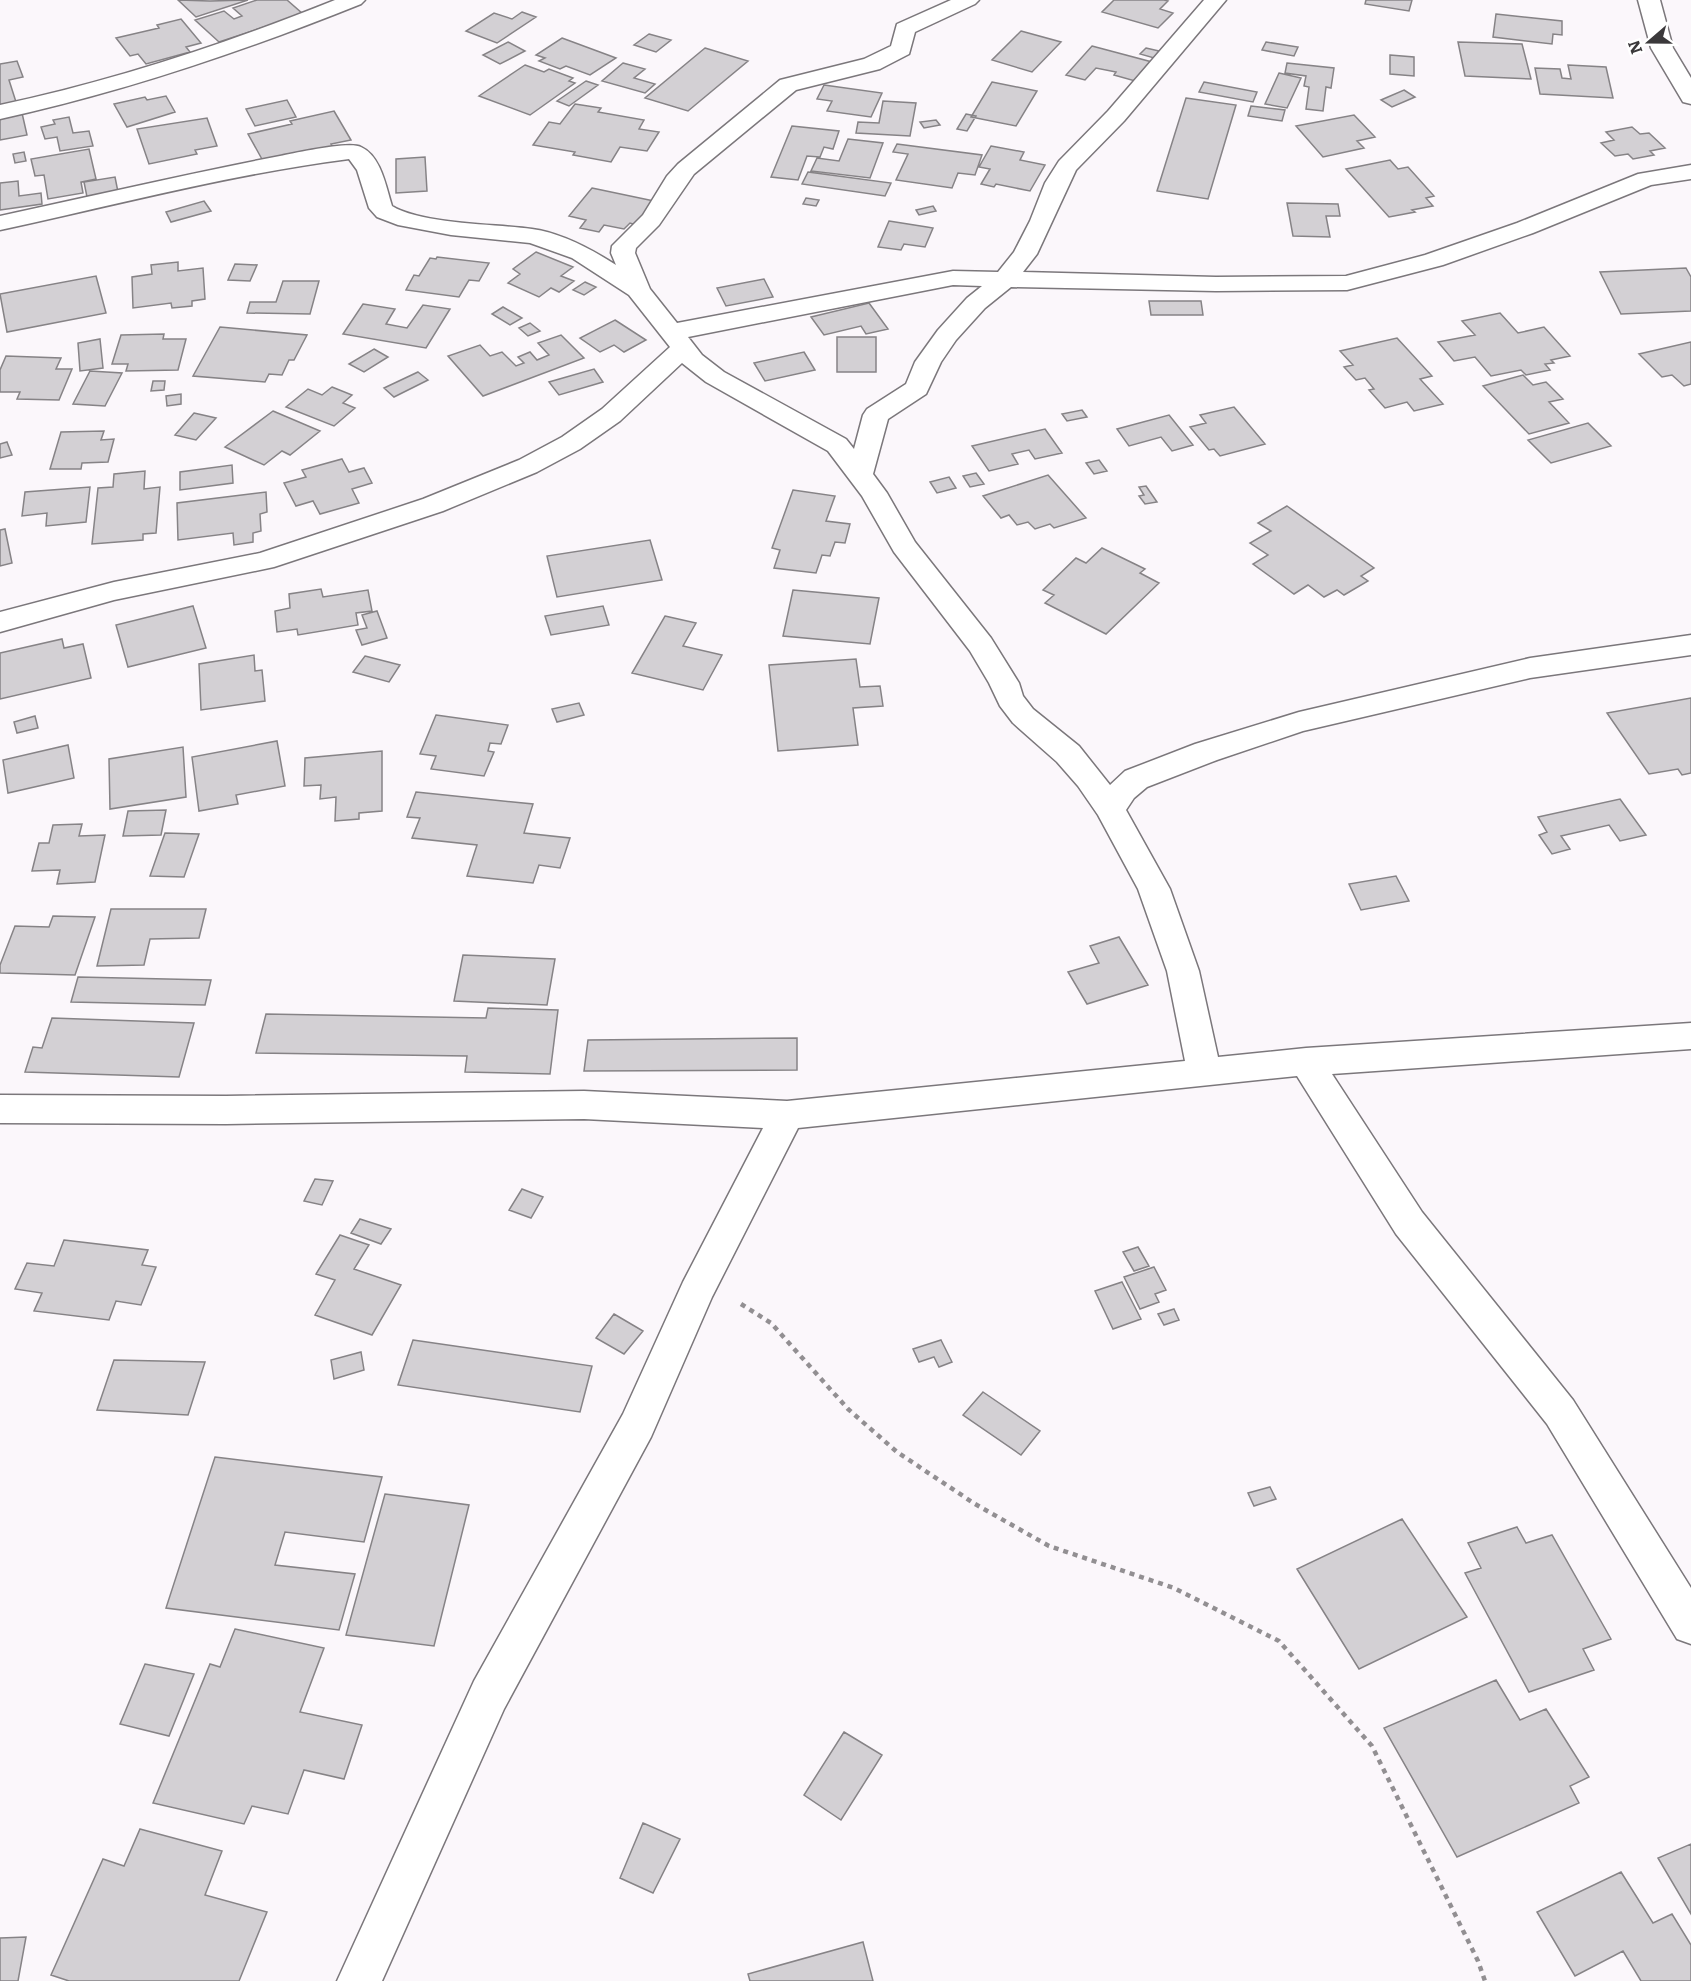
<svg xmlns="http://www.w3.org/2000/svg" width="1691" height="1981" font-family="Literata,serif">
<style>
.building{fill:#d3d0d4;stroke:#868386;stroke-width:1.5}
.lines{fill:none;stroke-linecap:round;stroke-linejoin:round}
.minor-casing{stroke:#7b777b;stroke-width:3}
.path{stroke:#928f92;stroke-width:4.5;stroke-dasharray:5 5;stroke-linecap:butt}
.minor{fill:#fff;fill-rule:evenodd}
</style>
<rect width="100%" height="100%" fill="#fbf7fb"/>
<!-- building -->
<path class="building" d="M178,0L210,1L248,0L196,17Z
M257,0H287L303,14L219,42L195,20L224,11L234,19L242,16L233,8Z
M1114,0H1164L1168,1L1160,9L1173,13L1158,28L1102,12Z
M1366,0H1412L1409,11L1365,4Z
M522,12L536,17L497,43L466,31L494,13L512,19Z
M1496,14L1562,21V35L1553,34L1552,44L1493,37Z
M181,19L201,43L186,47L190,52L146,64L138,54L130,56L116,38L159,28L157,25Z
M1021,31L1061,42L1032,72L992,60Z
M649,34L671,40L656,52L634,45Z
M562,38L616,58L590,75L566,66L560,69L539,61L545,58L536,55Z
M508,42L525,51L500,64L483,55Z
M1266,42L1298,47L1294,56L1262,50Z
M1458,42L1522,44L1531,79L1465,76Z
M1092,46L1152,62L1135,81L1114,75L1116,72L1096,68L1085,80L1066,75Z
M705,48L748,61L688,111L645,98Z
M1146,48L1159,51L1154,58L1140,54Z
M1390,55L1414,57V76L1390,74Z
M17,61L23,77L9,80L16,102L0,105V64Z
M623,63L645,69L634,78L655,84L645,93L602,81Z
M1287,63L1334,68L1331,88L1326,87L1323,111L1306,109L1309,87L1304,86L1306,76L1285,73Z
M525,65L544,72L549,69L573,78L569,81L575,83L530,115L479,96Z
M1568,65L1606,67L1613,98L1540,94L1535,68L1560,69L1562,78L1571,79Z
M1279,73L1301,78L1287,108L1265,104Z
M586,81L598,85L569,106L557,101Z
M992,82L1037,91L1016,126L971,117Z
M1204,82L1257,92L1253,102L1199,92Z
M824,85L882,93L871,117L827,111L832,101L817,99Z
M1404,90L1415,97L1392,107L1381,100Z
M166,96L175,112L127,127L114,104L145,97L147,100Z
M1186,98L1236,105L1208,199L1157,191Z
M287,100L296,117L255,126L246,109Z
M883,101L916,103L910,136L856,133L858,122L879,123Z
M575,104L601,108L598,112L644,120L639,129L659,132L647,151L620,147L611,162L573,155L575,152L533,145L549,122L560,124Z
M1251,106L1285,110L1282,121L1248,116Z
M334,111L351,140L331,144L334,149L312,154L310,150L263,161L248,134L292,124L290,121Z
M22,113L27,135L0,140V117Z
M966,114L976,116L967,131L957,129Z
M1354,115L1375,137L1357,141L1364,148L1323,157L1296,126Z
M69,117L73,133L89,131L93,146L60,151L57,137L45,139L41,127L55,124L53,120Z
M207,118L217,146L195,150L197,154L149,164L137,129Z
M936,120L940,125L924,128L920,122Z
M792,126L839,131L833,149L824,147L820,157L807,156L798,180L771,177Z
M1632,127L1640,134L1649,133L1665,148L1650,151L1654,155L1633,159L1628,154L1615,156L1601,143L1614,140L1606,132Z
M848,139L883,143L870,178L811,171L817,158L839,161Z
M897,144L982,155L975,175L958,173L952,188L896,180L908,154L893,152Z
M991,146L1024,152L1020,160L1045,165L1030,191L996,184L994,187L981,184L990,169L979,167Z
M89,149L96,179L81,182L83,193L48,199L44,175L35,176L31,159Z
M24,152L26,161L15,163L13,154Z
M425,157L427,191L396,193V159Z
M1390,160L1398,169L1408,167L1434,196L1426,198L1433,206L1412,210L1415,212L1389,217L1346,169Z
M808,172L891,183L885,196L802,184Z
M115,177L118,192L87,197L84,182Z
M18,181L19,196L41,193L42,204L0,210V183Z
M592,188L654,201L636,225L630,223L624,229L604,225L599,232L580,228L586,220L569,216Z
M806,198L819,200L816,206L803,204Z
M204,201L211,211L171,222L166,212Z
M1287,203L1338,204L1340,216H1326L1330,237L1293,236Z
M933,206L936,211L919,215L916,210Z
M889,221L927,227L933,228L925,247L904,244L901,250L878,247Z
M536,252L573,267L561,276L574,281L559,292L551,288L539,297L508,283L520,274L513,269Z
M437,257L489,263L479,281L469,280L459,297L406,290L414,275L419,276L430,258L436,259Z
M178,262V271L203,268L205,299L192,301V306L172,308L171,303L133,308L132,277L152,274L151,265Z
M235,264L257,265L250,281L228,280Z
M1686,268L1691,277V311L1621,314L1600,272Z
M96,276L106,313L7,332L0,294Z
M764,279L773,297L726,306L717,288Z
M283,281H319L310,314L247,313L250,302H276Z
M585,282L596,287L584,295L573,290Z
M1149,301H1201L1203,315H1151Z
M869,303L888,329L866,334L861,326L824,335L811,317Z
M363,304L395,309L386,324L407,328L423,305L450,309L426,348L343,334Z
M503,307L522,318L510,325L492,314Z
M1500,313L1518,333L1544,327L1570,356L1551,360L1554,363L1545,364L1550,370L1526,375L1521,370L1491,376L1475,357L1454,361L1438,342L1475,335L1462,321Z
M615,320L646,340L624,352L614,345L600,352L580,338Z
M530,323L540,331L528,336L519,328Z
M220,327L307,335L294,360H289L282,375L269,374L265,382L193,376Z
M164,334L163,339H186L178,370L126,371L128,364H112L121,335Z
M561,335L584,358L483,396L448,356L480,345L490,356L502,352L516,366L524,363L518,357L530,352L537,360L549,355L538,343Z
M837,337H876V372H837Z
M1397,338L1432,376L1420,379L1443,404L1414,411L1407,402L1385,408L1369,390L1374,389L1365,378L1356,380L1344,367L1353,365L1340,351Z
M100,339L103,368L80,371L78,343Z
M1691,342V384L1684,386L1672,375L1662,377L1639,354Z
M374,349L388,357L364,372L349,364Z
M804,352L815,370L765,381L754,363Z
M6,356L61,358L56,369H72L59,400L17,399L20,392H0V370Z
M594,369L603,382L559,395L549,382Z
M90,371L122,373L105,406L73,404Z
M418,372L428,380L394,397L384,388Z
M1523,375L1533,385L1546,382L1563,399L1549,402L1569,423L1529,434L1483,386Z
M153,381H165L164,390L151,391Z
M332,387L352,395L343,403L355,408L334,426L286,407L308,389L322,395Z
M181,394V404L167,406L166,396Z
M1234,407L1265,444L1220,456L1214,449L1209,450L1190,427L1206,423L1200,415Z
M1082,410L1087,417L1067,421L1062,414Z
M273,411L320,431L290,455L282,451L264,465L225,447Z
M194,413L216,418L196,440L175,435Z
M1169,415L1193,445L1172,451L1161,437L1129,446L1117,429Z
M1588,423L1611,446L1551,463L1528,440Z
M1045,429L1062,453L1035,459L1029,450L1012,454L1018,464L989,471L972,446Z
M104,431L101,440L114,439L108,462L82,463L81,469H50L61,432Z
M7,442L12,455L0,458V444Z
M342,459L349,472L364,468L372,483L352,489L359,503L320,514L313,501L296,506L284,483L306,477L302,470Z
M1099,460L1107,471L1094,474L1086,463Z
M232,465L233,483L180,490V472Z
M145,471L144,489L160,487L156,533L143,534V540L92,544L98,488L113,487L114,474Z
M976,473L984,484L970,487L963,476Z
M1048,475L1086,518L1054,528L1050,524L1035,529L1028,522L1017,525L1009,515L1001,518L983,496Z
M949,477L956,488L937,493L930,482Z
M1146,486L1157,502L1145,504L1139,496L1144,495L1139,487Z
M90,487L86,522L46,526L47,513L22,516L25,492Z
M793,490L835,496L826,521L850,524L845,543L835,542L830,556L822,555L816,573L774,568L780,550L772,548Z
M266,492L267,512L260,514L261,531L253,533V542L234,545L233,533L178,540L177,503Z
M1287,506L1374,568L1361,576L1368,581L1344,595L1337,590L1324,597L1308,585L1294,594L1253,564L1268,555L1250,543L1271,531L1258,523Z
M5,529L12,563L0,566V530Z
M650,540L662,580L557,597L547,556Z
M1102,548L1145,569L1140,573L1159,583L1106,634L1045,603L1054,595L1043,590L1076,558L1086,563Z
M321,589L323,597L368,590L372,611L356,613L358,625L298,635L297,629L277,632L275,611L290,608L289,594Z
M793,590L879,598L870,644L783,636Z
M193,606L206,648L128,667L116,625Z
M603,606L609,625L551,635L545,616Z
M377,611L387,638L362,645L356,630L367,628L362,615Z
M665,616L696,623L683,646L722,655L703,690L632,673Z
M62,639L64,648L83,644L91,678L0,699V653Z
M254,655L255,671L262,670L265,701L201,710L199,664Z
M365,656L400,665L389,682L353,672Z
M856,659L860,687L880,686L883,706L853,708L858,745L778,751L769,665Z
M1691,698V773L1682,775L1678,769L1649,774L1607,713Z
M579,703L584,715L557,722L552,709Z
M436,715L508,725L501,744L490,743L488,751L494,752L484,776L431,769L436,756L420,754Z
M35,716L38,728L17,733L14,722Z
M277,741L285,786L236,795L238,804L199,811L192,757Z
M68,745L74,778L8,793L3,760Z
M183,747L186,797L110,809L109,759Z
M382,751V811L359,813V819L335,821L336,797L320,799L321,785L304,786L305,758Z
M416,792L533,804L524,833L570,838L560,868L539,865L533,883L467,876L477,845L412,838L420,818L407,817Z
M1620,799L1646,835L1620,841L1609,825L1561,836L1570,849L1552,854L1539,835L1547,832L1538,817Z
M166,810L161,835L123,836L128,811Z
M82,824L79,836L105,835L95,882L57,884L60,870L32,871L39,843H49L53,825Z
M165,833L199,834L184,877L150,876Z
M1396,876L1409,901L1361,910L1349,884Z
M111,909H206L199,938L150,939L144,965L97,966Z
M53,916L95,917L75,975L0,973V965L15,926L49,927Z
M1119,937L1148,985L1087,1004L1068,972L1099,963L1090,946Z
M463,955L555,959L547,1005L454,1001Z
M78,977L211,980L205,1005L71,1002Z
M488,1008L558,1010L550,1074L465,1072L467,1056L256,1053L266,1014L486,1018Z
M52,1018L194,1023L179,1077L25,1072L33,1047L42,1048Z
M797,1038V1070L584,1071L588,1040Z
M315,1179L333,1181L322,1205L304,1201Z
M522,1189L543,1197L531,1218L509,1210Z
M360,1219L391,1229L381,1244L351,1233Z
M340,1235L369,1245L354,1269L401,1285L372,1335L315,1315L335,1280L316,1274Z
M64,1240L148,1250L142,1265L156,1267L141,1305L116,1301L109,1320L34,1311L42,1293L15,1289L27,1263L54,1266Z
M1138,1247L1149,1266L1134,1271L1123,1252Z
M1154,1267L1166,1290L1155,1294L1159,1302L1140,1309L1124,1277Z
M1122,1282L1141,1319L1113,1329L1095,1291Z
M1174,1309L1179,1320L1164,1325L1158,1314Z
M614,1314L643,1331L624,1354L596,1338Z
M413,1340L592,1366L580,1412L398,1385Z
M941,1340L952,1362L939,1367L934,1357L919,1362L913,1349Z
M361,1352L364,1370L334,1379L331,1360Z
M114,1360L205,1362L188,1415L97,1410Z
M983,1392L1040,1431L1021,1455L963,1415Z
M215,1457L382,1477L364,1542L285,1532L275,1565L355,1574L339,1630L166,1608Z
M1270,1487L1276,1499L1254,1506L1248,1493Z
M385,1494L469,1505L434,1646L346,1635Z
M1402,1519L1467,1617L1359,1669L1297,1569Z
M1517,1527L1526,1543L1552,1535L1611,1639L1583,1649L1594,1670L1529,1692L1465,1573L1481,1568L1468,1543Z
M235,1629L324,1648L300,1712L362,1725L344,1779L304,1770L288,1814L252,1806L244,1824L153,1803L210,1664L220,1667Z
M145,1664L194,1674L169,1736L120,1724Z
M1496,1680L1520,1720L1546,1709L1589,1777L1570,1786L1579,1803L1457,1857L1384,1728Z
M844,1732L882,1755L841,1820L804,1795Z
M643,1823L680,1839L653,1893L620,1878Z
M140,1829L222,1851L205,1895L267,1912L239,1981H69L51,1975L103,1859L124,1866Z
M1691,1844V1914L1658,1858Z
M1621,1872L1653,1923L1672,1914L1691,1945V1981H1641L1623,1951L1575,1976L1537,1912Z
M26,1937L18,1981H0V1938Z
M863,1942L873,1981H750L748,1974Z"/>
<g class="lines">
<!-- minor casing -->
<g class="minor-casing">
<path id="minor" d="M335,0H365L361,4C244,51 123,92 0,119V105C113,81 228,43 335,0Z
M951,0H979L975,4L915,32L909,54L880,69L796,90L694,174L659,225L636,248L635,253L650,289L677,323L953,271L998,272L1014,252L1030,221L1045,183L1059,161L1108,111L1204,0H1226L1124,121L1076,170L1037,254L1023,272L1216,277L1346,276L1425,255L1517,223L1638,174L1691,165V179L1651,185L1533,233L1443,265L1347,290L1216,291L1011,287L985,308L956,340L941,362L926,394L888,419L873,474L887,493L915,542L991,638L1019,683L1023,696L1033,709L1079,746L1110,785L1125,771L1195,744L1299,712L1530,658L1691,635V655L1530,678L1303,731L1217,760L1147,787L1134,798L1126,810L1170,889L1199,971L1218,1057L1306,1048L1691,1023V1049L1332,1074L1422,1212L1573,1400L1691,1588V1644L1677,1639L1547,1424L1396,1234L1297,1076L798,1128L712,1297L651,1437L504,1709L382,1981H337L474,1681L623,1414L683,1282L763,1128L584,1119L226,1124L0,1123V1095L226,1096L584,1091L787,1101L1185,1061L1167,971L1138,889L1098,815L1078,786L1057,762L1013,723L1000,706L989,683L970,651L894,552L862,496L828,451L706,382L682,363L620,421L580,449L537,472L443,511L274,567L114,600L0,632V612L114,582L260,553L423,499L519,460L562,437L602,409L670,347L629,295L572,258L530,243L451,235L398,225L377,217L369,208L357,170L349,159C231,174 116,205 0,230V216C93,196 186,174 280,156C296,153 349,141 361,147C381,156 386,187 392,206C421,224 496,224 532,229C562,233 591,249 616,265L611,253L612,246L643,215L667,176L678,164L780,80L864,59L891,46L897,24ZM953,285L982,286L967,298L938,330L915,362L906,384L867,409L863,415L854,449L846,439L724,372L702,355L688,337Z
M1638,0H1660L1673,48L1691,78V104L1683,102L1651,48Z"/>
</g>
<!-- path -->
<path class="path" d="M741,1304L771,1323L848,1409L897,1452L975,1504L1049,1546L1174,1588L1279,1641L1372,1746L1478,1961L1485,1981"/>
<!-- minor -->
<use href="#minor" class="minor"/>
</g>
<!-- north arrow -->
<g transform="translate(1649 42) rotate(250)" stroke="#ffffff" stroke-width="4.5" paint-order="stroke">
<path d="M0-4.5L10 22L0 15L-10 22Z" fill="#3b393b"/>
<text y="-9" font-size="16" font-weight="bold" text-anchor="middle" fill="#3b393b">N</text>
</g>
</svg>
